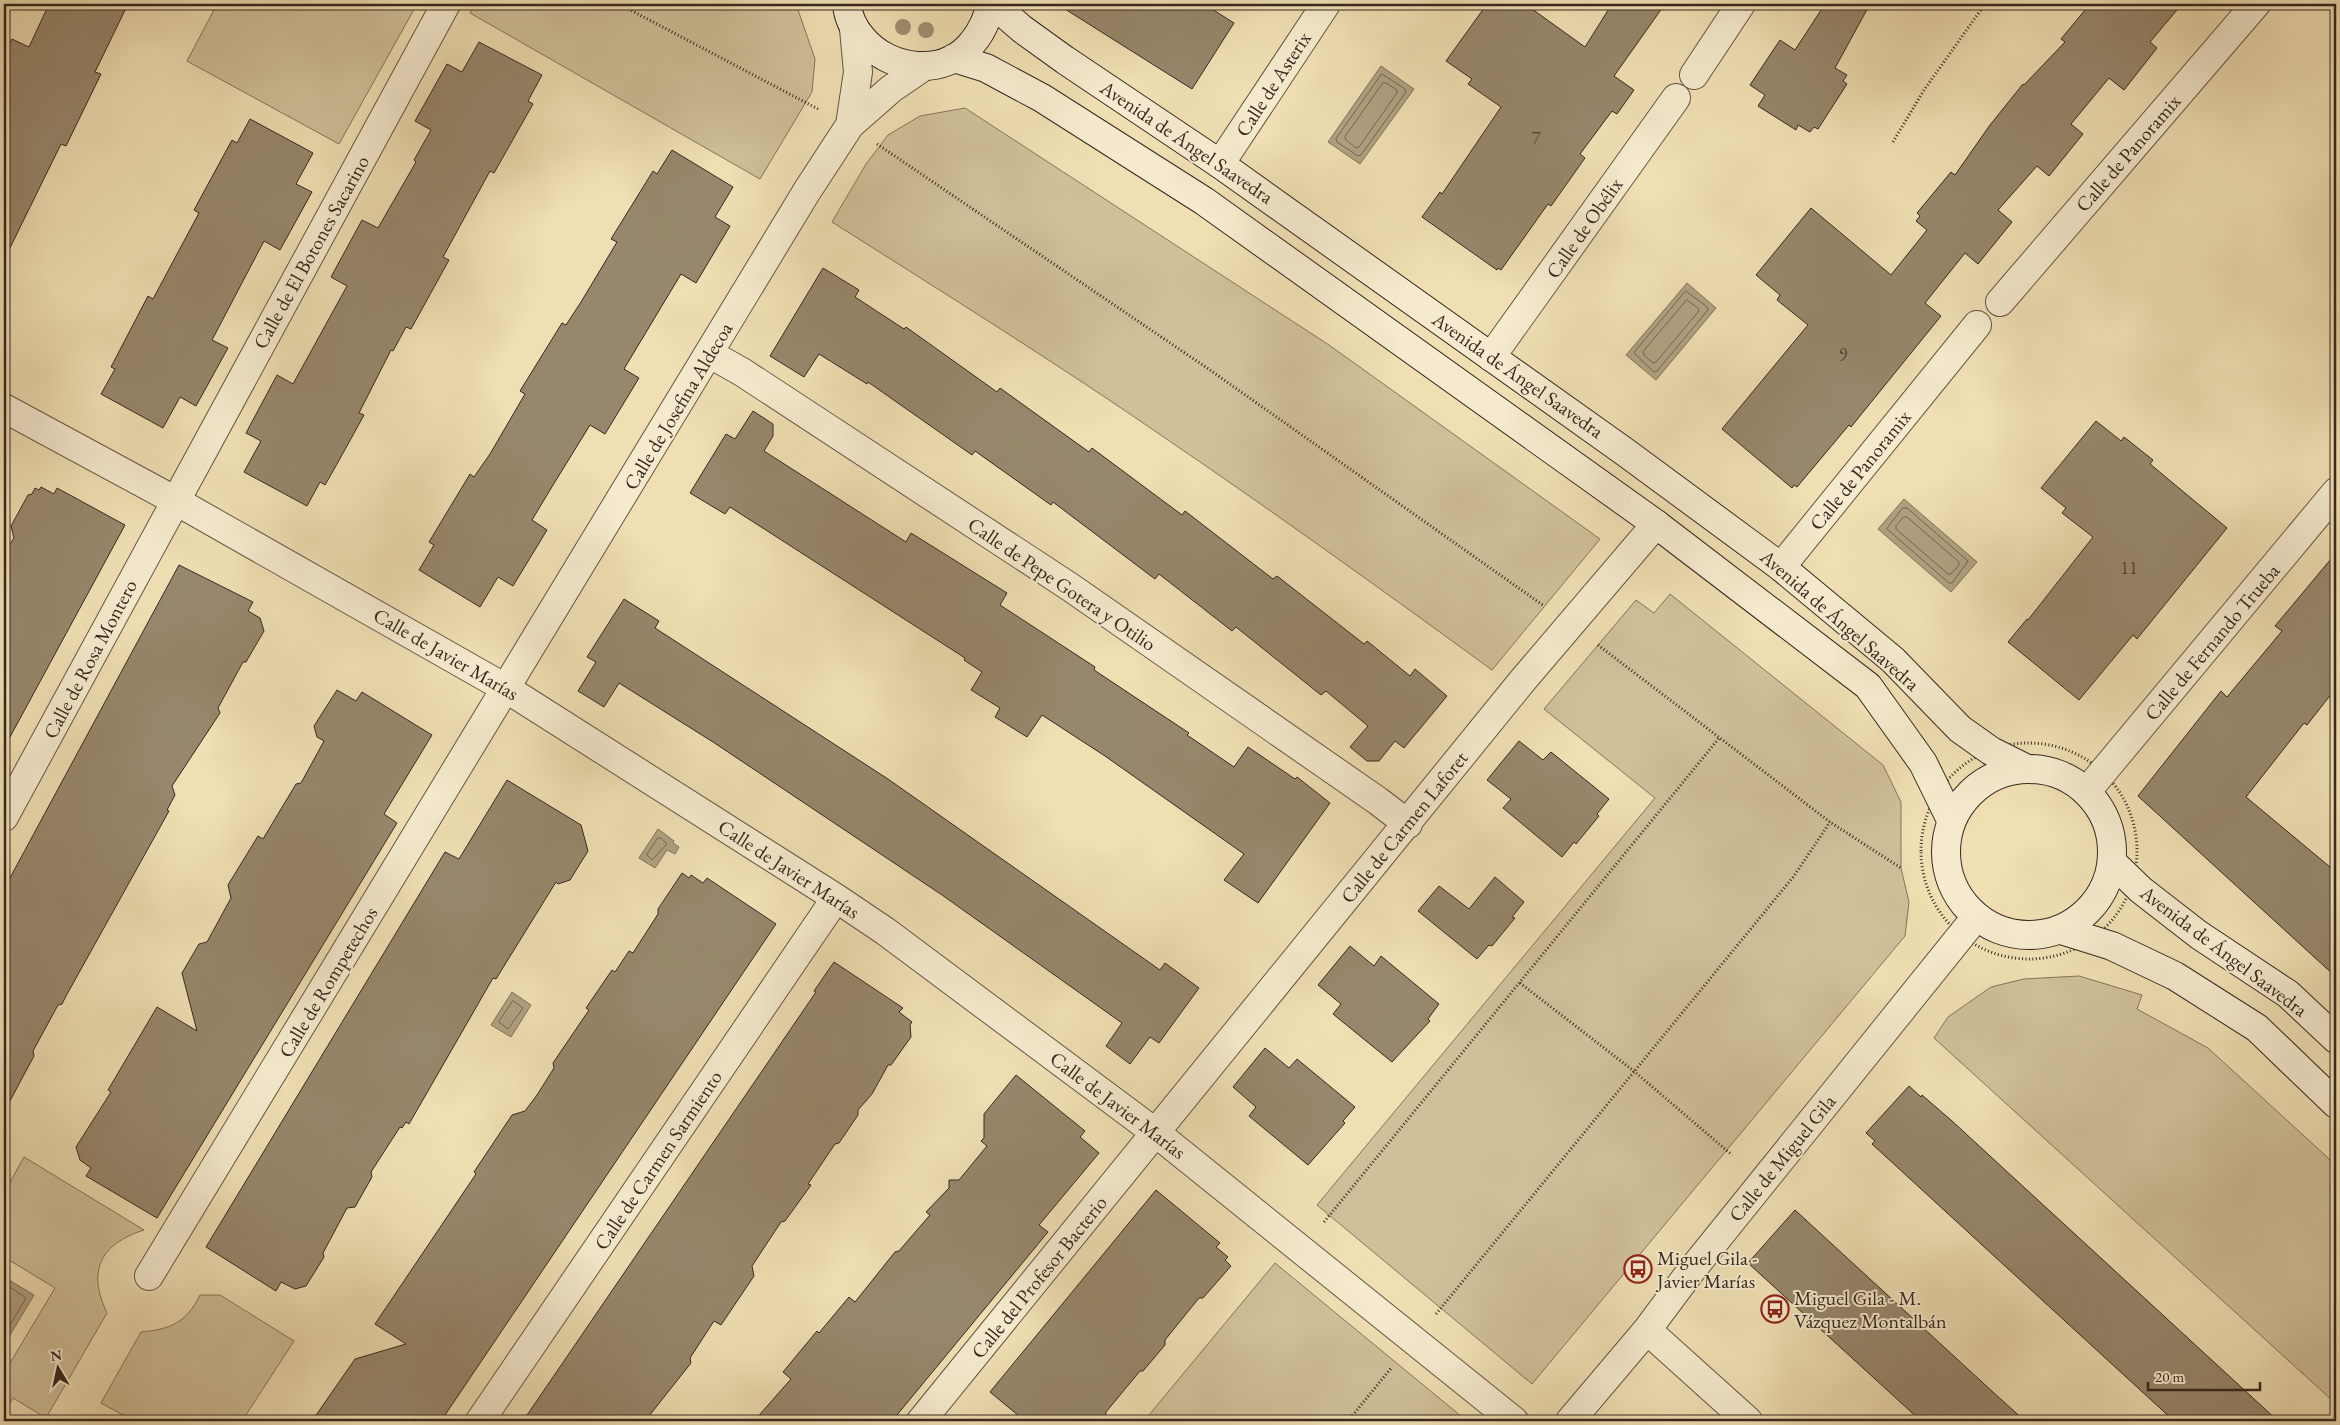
<svg xmlns="http://www.w3.org/2000/svg" width="2340" height="1425" font-family="'EB Garamond',serif">
<style>
.green{fill:#d0c09a;stroke:#84745d}
.water{fill:#b0a181;stroke:#80715a}
.lines{fill:none;stroke-linecap:round;stroke-linejoin:round}
.shore{stroke:#746450;stroke-width:1}
.building{fill:#97876c;stroke:#372820}
.street-casing{stroke:#655645;stroke-width:30}
.secondary-casing{stroke:#372820;stroke-width:30}
.path{stroke:#372820;stroke-width:3;stroke-dasharray:1 2.5;stroke-linecap:butt}
.street{stroke:#f5eace;stroke-width:28}
.secondary{stroke:#f5eace;stroke-width:28}
.tree{fill:#9f8f73}
.labels{text-anchor:middle;dominant-baseline:central;stroke-width:4;stroke-linejoin:round;paint-order:stroke}
.number-label{font-size:18px;fill:#4f4033}
.street-label{font-size:20px;fill:#372820;stroke:#f5eace}
.poi-label{font-size:20px;fill:#372820;stroke:#f5eace;text-anchor:start}
</style>
<rect width="100%" height="100%" fill="#efdfb3"/>
<filter id="stains"><feTurbulence type="fractalNoise" baseFrequency=".004" numOctaves="4"/><feColorMatrix values="0 0 0 0 .2 0 0 0 0 .09 0 0 0 0 .02 0 0 0 .5 -.17"/></filter>
<radialGradient id="worn" r=".72"><stop offset=".6" stop-color="#630" stop-opacity="0"/><stop offset="1" stop-color="#630" stop-opacity=".3"/></radialGradient>
<!-- green -->
<path class="green" d="M217,4H417L339,144L187,61Z
M476,4H791L797,7L815,59L812,92L760,179L470,13Z
M965,108L1329,345L1600,539L1492,670C1385,592 1278,515 1168,440C1058,364 944,293 832,222L866,164L888,135L920,116Z
M1670,594L1883,765L1901,802V868L1909,902L1905,936L1532,1384L1317,1205L1655,798L1544,709L1636,600L1654,613Z
M2079,976L2142,995L2137,1009L2208,1048L2327,1157L2336,1168V1421H2334V1402L1934,1038L1948,1017L1991,987L2024,979Z
M24,1157L144,1230C100,1244 87,1271 107,1313L46,1418L13,1398L4,1413V1373L55,1288L4,1257V1193Z
M1275,1263L1467,1421H1144Z
M200,1295H220L294,1341L242,1421H134L101,1403L141,1332C171,1329 186,1323 200,1295Z"/>
<!-- water -->
<path class="water" d="M1381,66L1414,89L1360,164L1328,142Z
M1687,283L1716,308L1656,380L1626,355Z
M1904,499L1977,562L1951,592L1878,529Z
M658,829L674,841L673,843L679,847L675,854L667,850L655,868L639,858Z
M512,992L531,1005L511,1037L491,1025Z
M4,1277L34,1295L4,1345Z"/>
<g class="lines">
<!-- shore -->
<path class="shore" d="M1382,74L1405,89L1406,92L1361,155L1358,156L1337,142L1336,139Z
M1383,83H1386L1397,90V93L1359,147L1356,148L1346,140L1345,137Z
M1686,291L1707,307L1708,310L1657,371L1654,372L1634,353Z
M1687,300L1698,308L1699,311L1656,362L1653,363L1644,355L1643,352Z
M1903,508H1907L1968,561L1952,583H1949L1887,529Z
M1904,517H1907L1959,562V565L1951,574H1948L1896,529V526Z
M658,838H661L667,844L652,860L647,855Z
M513,1001L523,1008L508,1029L499,1022Z
M4,1283L26,1298L4,1335"/>
</g>
<!-- building -->
<path class="building" d="M49,4H128L95,72L101,74L66,146L61,144L4,260V56L12,39L29,47Z
M1057,4H1204L1234,23L1192,89Z
M1487,4H1525L1585,47L1612,4H1665L1614,76L1634,90L1617,114L1612,111L1580,154L1585,158L1551,206L1548,204L1501,270L1498,268L1497,270L1422,217L1440,192L1442,194L1501,107L1468,84L1472,79L1446,61Z
M1825,4H1870L1835,68L1847,75L1843,81L1847,84L1818,129L1814,127L1810,132L1798,125L1796,130L1758,106L1765,95L1750,85L1780,40L1795,50Z
M2090,4H2182L2150,42L2157,48L2124,90L2109,78L2071,124L2083,134L2049,176L2037,166L1998,210L2012,222L1978,264L1965,253L1925,303L1941,316L1851,427L1849,425L1797,487L1794,485L1792,488L1722,429L1808,325L1777,300L1780,295L1756,275L1811,208L1891,275L1927,230L1916,221L1920,216L1917,213L1951,172L1955,175L1990,125L2023,84L2024,85L2065,42L2061,39Z
M479,42L542,75L528,101L533,104L494,173L490,171L443,257L449,260L411,329L406,327L393,351L391,350L359,413L364,415L337,464L325,485L320,482L307,506L244,472L261,441L246,433L277,375L293,384L347,286L331,277L362,220L378,228L416,162L414,160L431,130L415,121L447,64L462,72Z
M250,119L313,153L296,184L312,192L280,250L264,241L212,340L228,348L196,406L180,397L163,428L101,394L115,369L111,367L148,296L153,299L199,213L194,210L232,140L237,143Z
M672,150L733,187L715,217L730,226L696,283L681,274L624,369L639,378L605,434L590,425L550,490L532,520L547,530L513,586L498,577L480,607L419,570L434,545L429,542L470,474L474,477L490,454L525,394L520,391L562,323L566,325L581,302L617,242L611,239L653,171L657,174Z
M823,268L859,290L855,297L904,329L906,327L997,392L1000,388L1089,452L1092,448L1182,515L1185,511L1273,579L1277,576L1364,644L1367,641L1410,676L1415,669L1447,696L1404,748L1395,741L1379,761H1367L1350,747L1368,726L1326,691L1321,695L1236,627L1232,631L1159,574L1155,579L1053,502L1051,505L975,451L972,455L868,382L867,384L819,354L804,377L770,356Z
M753,411L773,424V436L764,451L906,542L911,533L1007,593L1000,605L1095,667L1094,670L1189,733L1187,735L1234,767L1248,747L1295,779L1297,777L1330,803L1258,903L1224,880L1244,854L1105,756L1042,715L1027,737L995,717L1000,708L971,690L982,672L964,660L965,658L730,507L725,514L690,493L726,434L735,439Z
M2096,421L2121,441L2124,437L2153,460L2150,464L2227,528L2137,639L2133,635L2079,700L2008,642L2027,619L2028,620L2093,537L2062,513L2066,508L2041,488Z
M41,487L54,494L57,488L125,525L4,748V553L14,538L11,526L28,495L32,494L35,488L39,490Z
M2336,553V688L2307,725L2304,723L2246,797L2336,872V977L2138,796L2221,691L2227,697L2282,631L2275,626Z
M179,565L253,602L248,611L260,618L264,631L246,662H243L218,708L220,713L172,786L175,795L167,810L169,811L66,996L62,1004L58,1005L33,1051L34,1056L4,1112V889Z
M624,599L659,621L655,628L888,779L1160,970L1165,963L1199,988L1159,1043L1150,1037L1130,1064L1106,1046L1122,1023L942,895L713,742L619,683L604,707L578,691L596,662L587,657Z
M337,690L356,701L362,692L432,735L384,814L397,823L157,1218L86,1176L91,1168L80,1160L76,1147L111,1092L108,1090L157,1007L197,1031L182,973L199,944L207,942L231,898L228,885L258,836L263,839L296,784L301,783L324,741L317,737L314,726Z
M1519,741L1543,760L1551,752L1609,799L1597,814L1599,816L1576,844L1574,842L1562,857L1503,808L1511,799L1487,780Z
M507,780L581,825L588,851L570,880L558,884L556,882L496,979L493,978L409,1124L406,1122L402,1128L400,1127L371,1172L372,1177L355,1207L347,1208L323,1253L324,1257L306,1286L295,1289L281,1282L276,1291L206,1247L445,852L459,859Z
M682,873L689,878L691,875L703,883L707,878L776,924L441,1421H312L355,1359L406,1344L375,1324L476,1174L474,1172L512,1115L525,1111L537,1095L554,1068L553,1063L589,1010L586,1008L612,970L615,972L629,951L633,953L658,914V909Z
M1495,877L1524,902L1512,917L1515,918L1492,946L1489,945L1477,959L1418,911L1439,886L1469,909Z
M1350,946L1374,966L1381,956L1439,1004L1428,1019L1430,1021L1392,1062L1333,1014L1341,1004L1318,985Z
M834,962L903,1008L899,1012L912,1022L910,1025L911,1037L891,1065H888L872,1094L858,1110V1115L839,1143L835,1144L808,1184L811,1185L785,1221L781,1222L752,1266L754,1276L721,1325L714,1321L690,1358L691,1363L645,1421H523L816,992L814,991Z
M1265,1048L1289,1068L1297,1059L1355,1107L1343,1121L1345,1123L1308,1165L1249,1116L1256,1107L1233,1087Z
M1016,1075L1085,1131L1080,1137L1099,1153L1039,1225L1048,1232L892,1421H754L791,1379L783,1372L817,1331L819,1333L849,1297L855,1302L895,1252L899,1251L930,1215L926,1212L949,1188V1180H959L987,1146L981,1141L984,1138V1114Z
M1909,1086L1921,1097L1922,1095L1952,1121L2278,1421H2174L1872,1144L1875,1141L1866,1133Z
M1156,1190L1220,1243L1216,1247L1228,1257L1225,1260L1231,1266L1203,1298H1199L1165,1340V1345L1143,1371H1140L1106,1412L1105,1421H1025L990,1392Z
M1795,1210L1994,1393L2025,1421H1921L1748,1263Z"/>
<g class="lines">
<!-- street casing -->
<g class="street-casing">
<path id="street" d="M1694,75L1741,4
M850,125L858,72L854,29
M1220,164L1326,4
M2000,302L2256,4
M710,354L742,372L1070,587L1378,801L1408,824
M1491,357L1676,98
M4,408L176,501L507,689L836,898L885,931L1156,1133L1514,1421
M1781,567L1977,325
M2087,791L2336,492
M4,817L446,4
M149,1276L807,191L850,125L891,89L923,67
M1647,1330L1748,1421
M480,1421L836,898
M921,1421L1523,680L1656,524
M1570,1421L1647,1330L1691,1271L1976,917"/>
</g>
<!-- secondary casing -->
<g class="secondary-casing">
<path id="secondary" d="M847,4C848,17 854,29 862,38C889,71 945,78 973,42C983,30 987,18 991,4
M993,4L1022,29L1065,60L1220,164L1625,452L1781,567L1893,660L1960,729L1991,751L2025,768
M954,58L986,68L1042,98L1204,201L1656,524L1868,686L1923,763L1951,820
M1946 852a83 83 0 1 1 166 0a83 83 0 1 1-166 0Z
M2113,863L2141,890L2199,935L2288,994L2336,1039
M2061,930L2112,946L2175,976L2257,1028L2336,1104"/>
</g>
<!-- path -->
<path class="path" d="M619,4L818,109
M1893,142L1924,90L1985,4
M877,144L1210,370L1544,606
M1598,645L1830,822L1901,868
M1921 851a108 108 0 1 1 216 0a108 108 0 1 1-216 0Z
M1520,983L1635,1072L1732,1155
M1324,1222L1720,737
M1436,1314L1794,876L1830,822
M1348,1421L1392,1367"/>
<!-- street -->
<use href="#street" class="street"/>
<!-- secondary -->
<use href="#secondary" class="secondary"/>
</g>
<!-- trees -->
<g class="tree">
<circle cx="903" cy="27" r="8"/>
<circle cx="926" cy="30" r="8"/>
</g>
<!-- icons -->
<defs>
<g id="bus-ring" transform="scale(1.4375)"><circle r="9.5" fill="#f5eace" stroke="#8f2418" stroke-width="1.5"/><path d="M-5-6H5V4H4V6H2V4H-2V6H-4V4H-5ZM-3.5-4V0h7V-4ZM-3.5 1.2v1.5H-2V1.2ZM2 1.2v1.5H3.5V1.2Z" fill="#8f2418"/></g>
</defs>
<g fill-rule="evenodd">
<use href="#bus-ring" x="1638" y="1269"/>
<use href="#bus-ring" x="1775" y="1309"/>
</g>
<g class="labels">
<!-- number labels -->
<g class="number-label">
<text x="1536" y="138">7</text>
<text x="1843" y="354">9</text>
<text x="2129" y="567">11</text>
</g>
<!-- street labels -->
<g class="street-label">
<text transform="translate(1273 84) rotate(-57)">Calle de Asterix</text>
<text transform="translate(1187 142) rotate(34)">Avenida de Ángel Saavedra</text>
<text transform="translate(2128 153) rotate(-49)">Calle de Panoramix</text>
<text transform="translate(1584 228) rotate(-55)">Calle de Obélix</text>
<text transform="translate(311 252) rotate(-61)">Calle de El Botones Sacarino</text>
<text transform="translate(1518 375) rotate(35)">Avenida de Ángel Saavedra</text>
<text transform="translate(678 406) rotate(-59)">Calle de Josefina Aldecoa</text>
<text transform="translate(1860 470) rotate(-51)">Calle de Panoramix</text>
<text transform="translate(1062 584) rotate(34)">Calle de Pepe Gotera y Otilio</text>
<text transform="translate(1840 620) rotate(41)">Avenida de Ángel Saavedra</text>
<text transform="translate(2212 642) rotate(-50)">Calle de Fernando Trueba</text>
<text transform="translate(446 654) rotate(30)">Calle de Javier Marías</text>
<text transform="translate(90 659) rotate(-62)">Calle de Rosa Montero</text>
<text transform="translate(1404 827) rotate(-51)">Calle de Carmen Laforet</text>
<text transform="translate(789 869) rotate(33)">Calle de Javier Marías</text>
<text transform="translate(2224 951) rotate(37)">Avenida de Ángel Saavedra</text>
<text transform="translate(328 982) rotate(-59)">Calle de Rompetechos</text>
<text transform="translate(1118 1105) rotate(37)">Calle de Javier Marías</text>
<text transform="translate(1782 1158) rotate(-51)">Calle de Miguel Gila</text>
<text transform="translate(658 1160) rotate(-56)">Calle de Carmen Sarmiento</text>
<text transform="translate(1039 1277) rotate(-51)">Calle del Profesor Bacterio</text>
</g>
<!-- poi labels -->
<g class="poi-label">
<text x="1657" y="1258">Miguel Gila -<tspan x="1657" dy="23">Javier Marías</tspan></text>
<text x="1794" y="1298">Miguel Gila - M.<tspan x="1794" dy="23">Vázquez Montalbán</tspan></text>
</g>
</g>
<!-- margin -->
<rect width="2340" height="1425" fill="none" stroke="#efdfb3" stroke-width="20"/>
<rect x="5" y="5" width="2330" height="1415" fill="none" stroke="#372820" stroke-width="2.5"/>
<rect x="10" y="10" width="2320" height="1405" fill="none" stroke="#372820"/>
<!-- north arrow -->
<g transform="translate(58 1368) rotate(351)" stroke="#f5eace" stroke-width="4" paint-order="stroke">
<path d="M0-4L9 19L0 12L-9 19Z" fill="#372820"/>
<text y="-8" font-size="14" font-weight="bold" text-anchor="middle" fill="#372820">N</text>
</g>
<!-- scale -->
<path d="M2148 1382v8h112v-8" fill="none" stroke="#372820" stroke-width="2.5"/>
<text x="2155" y="1382" font-size="15" fill="#372820" stroke="#f5eace" stroke-width="4" paint-order="stroke">20 m</text>
<rect width="100%" height="100%" filter="url(#stains)"/>
<rect width="100%" height="100%" fill="url(#worn)"/>
</svg>
